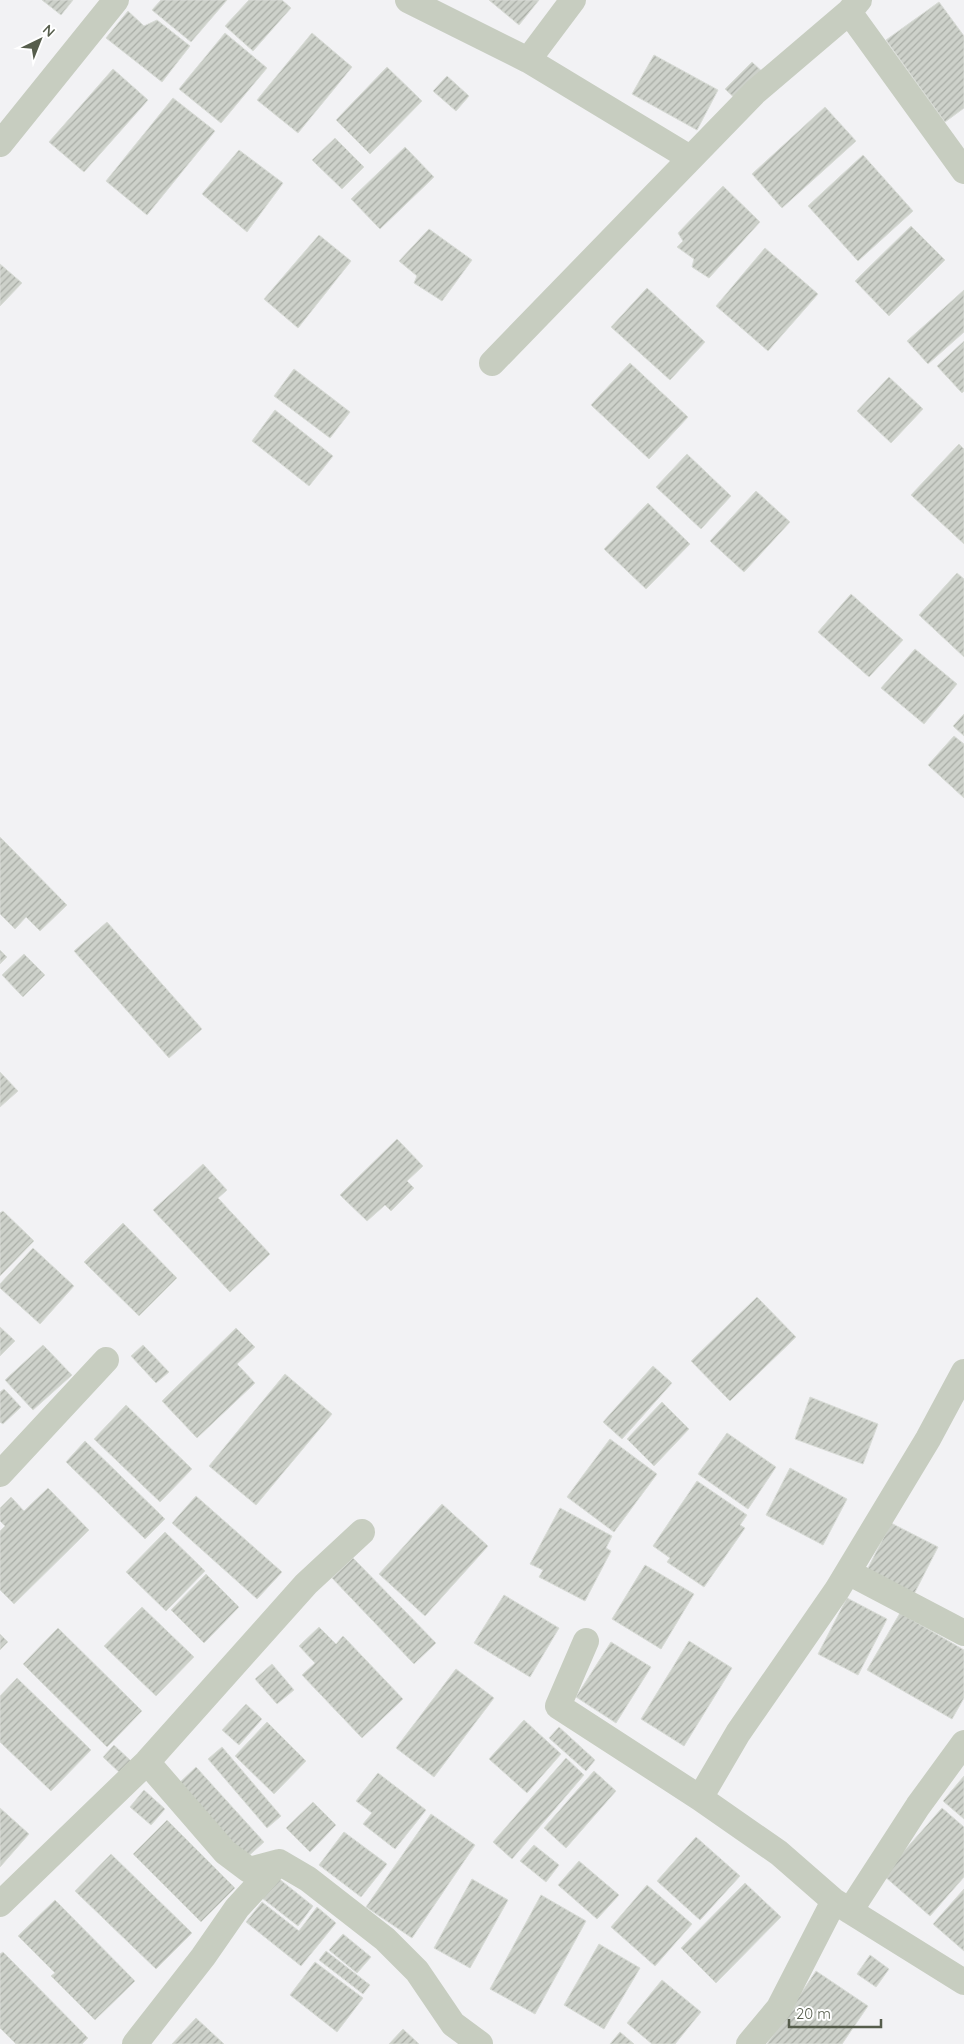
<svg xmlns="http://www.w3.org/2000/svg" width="964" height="2044" font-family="Quicksand,sans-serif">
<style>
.building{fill:url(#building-hatch);stroke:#d9dcd7}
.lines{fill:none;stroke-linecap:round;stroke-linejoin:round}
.street{stroke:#c7cdc0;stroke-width:26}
</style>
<defs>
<pattern id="building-hatch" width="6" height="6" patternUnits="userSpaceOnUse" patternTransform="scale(1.25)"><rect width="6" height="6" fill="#cdd1ca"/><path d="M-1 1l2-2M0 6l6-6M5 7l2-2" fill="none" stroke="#a9ada6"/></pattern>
</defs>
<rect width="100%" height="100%" fill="#f2f2f4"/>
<!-- building -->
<path class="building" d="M42,0H73L61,15Z
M161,0H227L191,42L152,10Z
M249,0H282L291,8L253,51L225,26Z
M489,0H539L519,25Z
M939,2L964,36V108L945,122L886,40Z
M128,11L144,26L157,20L190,46L162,82L106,38Z
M225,33L267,68L221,123L179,89Z
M312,33L352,67L298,133L257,100Z
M654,55L718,90L697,130L632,94Z
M752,62L767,76L740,103L725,89Z
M387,67L422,101L370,154L336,120Z
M113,69L148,100L84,172L49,142Z
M447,76L469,96L456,111L433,91Z
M173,98L215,131L147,215L106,181Z
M825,107L856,141L782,208L752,174Z
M335,138L364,167L342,189L312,160Z
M405,147L434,177L380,229L351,199Z
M239,150L283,183L247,232L202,194Z
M863,155L913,211L858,261L808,206Z
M723,186L760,222L709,278L692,267L694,259L677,247L683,241L678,233Z
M911,226L945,260L889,316L855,281Z
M429,229L472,260L442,301L414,283L417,276L399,261Z
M319,235L351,261L298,328L264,299Z
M765,248L818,294L768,351L716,306Z
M0,264L22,283L0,306Z
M647,288L705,342L670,380L611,327Z
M964,290V332L928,364L907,341Z
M964,341V391L962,393L937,366Z
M630,363L688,417L649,459L591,405Z
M294,369L350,412L330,438L274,396Z
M889,377L923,409L891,443L857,411Z
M275,410L333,456L309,486L252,441Z
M959,444L964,449V544L911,495Z
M687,454L731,496L701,529L656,487Z
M756,491L790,522L744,572L710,541Z
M648,503L690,544L646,589L604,549Z
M957,573L964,579V657L919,615Z
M851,594L903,640L869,677L818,632Z
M915,649L957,684L924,724L881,688Z
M964,714V736L953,726Z
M954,736L964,744V798L928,765Z
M0,837L67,905L40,931L26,917L15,929L0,914Z
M107,922L202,1029L169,1058L74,951Z
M0,950L7,957L0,964Z
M24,954L45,975L23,997L2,975Z
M0,1072L18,1091L0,1107Z
M397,1139L423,1166L407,1181L414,1188L391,1211L385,1205L367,1221L340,1195Z
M203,1164L227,1190L218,1198L270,1254L230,1292L153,1210Z
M3,1211L34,1241L0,1276V1213Z
M123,1223L177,1278L139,1316L84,1262Z
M33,1248L74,1286L40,1324L0,1288V1284Z
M757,1297L796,1337L730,1401L691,1361Z
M0,1327L15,1341L0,1356Z
M236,1328L255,1347L237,1364L255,1383L197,1438L162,1401Z
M43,1345L72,1375L33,1410L5,1380Z
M143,1345L169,1372L156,1383L131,1356Z
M653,1366L672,1383L622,1439L603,1422Z
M285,1374L332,1414L256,1505L209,1466Z
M4,1389L21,1407L3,1424L0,1422V1392Z
M810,1397L878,1424L863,1464L795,1439Z
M662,1402L689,1429L654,1466L627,1439Z
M126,1405L192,1469L160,1502L94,1439Z
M727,1433L776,1467L748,1509L698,1474Z
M610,1439L657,1474L614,1532L567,1497Z
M85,1441L165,1519L145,1539L66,1462Z
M790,1468L847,1499L823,1545L766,1515Z
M697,1481L747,1515L740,1525L745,1528L704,1587L667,1562L670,1558L653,1546Z
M48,1488L89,1530L14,1604L0,1590V1531L5,1526L0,1521V1508L11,1497L24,1511Z
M196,1496L282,1572L257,1599L172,1523Z
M442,1504L488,1546L425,1616L379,1574Z
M560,1508L612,1536L606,1548L611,1551L585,1601L539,1577L543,1570L530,1564Z
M891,1523L938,1547L914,1594L867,1570Z
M165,1532L205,1571L166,1611L126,1572Z
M353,1558L436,1643L414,1664L332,1578Z
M645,1565L694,1594L661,1649L612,1619Z
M206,1574L239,1607L204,1643L171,1610Z
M504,1595L559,1628L530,1677L474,1643Z
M847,1598L887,1619L858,1675L818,1654Z
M142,1607L194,1657L156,1696L104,1646Z
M900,1613L964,1650V1698L952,1719L867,1670Z
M319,1627L336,1644L343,1636L403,1699L362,1738L302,1675L315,1663L299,1646Z
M58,1628L142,1711L107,1747L23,1664Z
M0,1634L8,1642L0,1650Z
M689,1641L732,1668L684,1746L641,1719Z
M611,1642L651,1667L616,1723L576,1697Z
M272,1664L294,1690L277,1704L255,1679Z
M456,1669L494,1698L434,1777L396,1748Z
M17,1678L91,1750L51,1791L0,1742V1696Z
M246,1704L262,1719L239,1745L222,1730Z
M524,1720L561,1754L527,1793L489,1759Z
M267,1722L306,1761L274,1794L235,1756Z
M559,1727L595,1760L586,1771L549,1738Z
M114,1745L132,1762L121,1774L103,1757Z
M222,1747L281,1816L267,1828L208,1759Z
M566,1758L584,1775L512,1859L493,1842Z
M196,1767L264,1842L244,1860L177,1785Z
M594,1771L616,1791L566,1848L544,1828Z
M378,1773L426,1810L395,1849L363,1824L372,1813L356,1801Z
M964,1776V1819L943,1801Z
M144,1790L165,1809L151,1825L130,1807Z
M313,1802L336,1825L310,1852L286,1828Z
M0,1808L29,1834L0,1867Z
M942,1808L964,1827V1877L930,1916L883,1875Z
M431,1814L475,1845L412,1938L366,1907Z
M167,1820L235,1888L201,1922L133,1854Z
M344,1832L387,1864L361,1897L319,1865Z
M696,1837L740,1876L700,1920L657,1881Z
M534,1845L559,1865L546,1882L520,1861Z
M111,1854L192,1933L156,1969L75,1891Z
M579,1861L619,1895L597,1919L558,1885Z
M278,1878L313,1906L298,1926L262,1898Z
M472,1879L508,1900L470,1968L434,1948Z
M745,1883L781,1917L716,1983L681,1948Z
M647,1885L692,1924L655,1966L611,1927Z
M964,1889V1951L933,1924Z
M541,1895L586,1921L535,2014L490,1989Z
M55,1900L135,1981L95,2020L51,1976L55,1973L18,1936Z
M262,1902L299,1931L317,1907L336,1923L301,1966L246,1922Z
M343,1934L371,1957L357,1973L329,1950Z
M599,1944L640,1968L604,2029L564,2005Z
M326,1951L370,1985L363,1994L319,1960Z
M3,1952L88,2038L82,2044H16L0,2028V1954Z
M870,1955L889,1969L876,1987L857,1974Z
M315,1962L363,1998L337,2032L290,1995Z
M816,1971L868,2006L842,2044H767Z
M662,1980L701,2012L675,2044H652L627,2023Z
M196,2018L224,2044H172Z
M403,2029L419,2044H389Z
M620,2032L634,2044H610Z"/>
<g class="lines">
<!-- street -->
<path class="street" d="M408,0L528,60L690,158
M849,12L964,171
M528,60L573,0
M0,144L116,0
M492,363L755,92L849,12L859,0
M0,1474L106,1360
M848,1572L964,1633
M586,1641L558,1706L700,1798L779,1853L834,1901L964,1982
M700,1798L738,1733L837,1590L928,1439L964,1372
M279,1862L308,1879L385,1939L417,1971L453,2024L480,2044
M0,1904L147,1762L306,1584L362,1532
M850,1911L918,1806L964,1743
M135,2044L203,1957L237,1908L279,1862L249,1870L225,1852L147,1762
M749,2044L779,2008L834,1901"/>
</g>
<!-- north arrow -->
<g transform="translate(40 40) rotate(43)" stroke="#ffffff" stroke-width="4" paint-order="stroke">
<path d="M0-4L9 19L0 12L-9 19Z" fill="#565d4c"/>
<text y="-8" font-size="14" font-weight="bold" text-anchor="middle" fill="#565d4c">N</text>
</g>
<!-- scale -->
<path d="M789 2019v8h92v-8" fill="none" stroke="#565d4c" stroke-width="2.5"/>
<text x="796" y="2019" font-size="15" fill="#565d4c" stroke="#ffffff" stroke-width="4" paint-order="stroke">20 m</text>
</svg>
